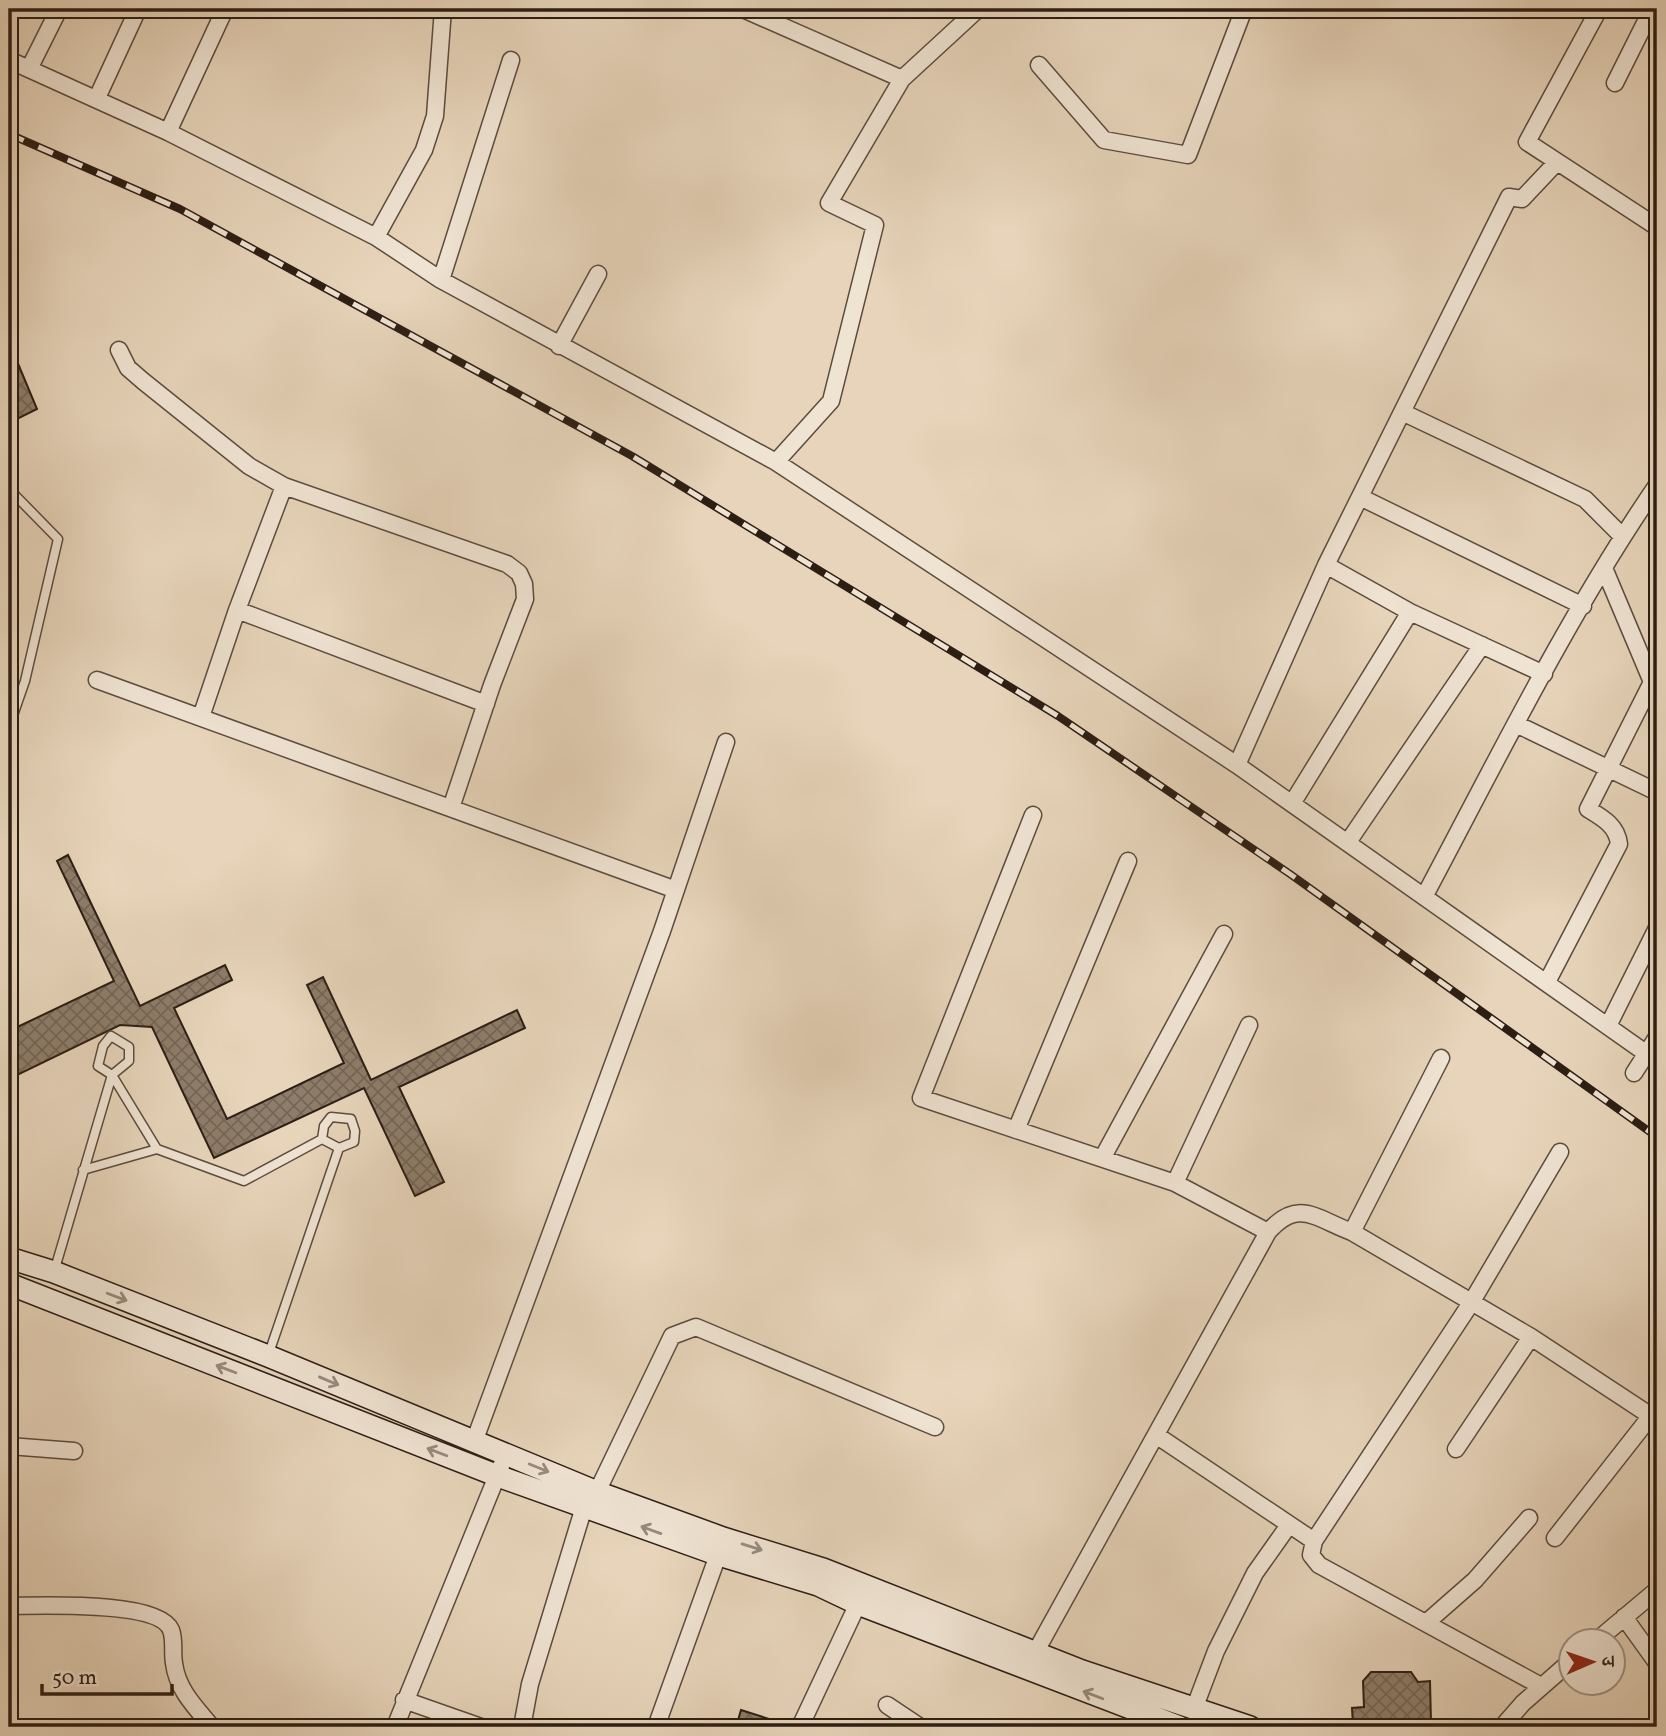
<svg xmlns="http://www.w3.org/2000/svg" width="1666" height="1736" font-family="Vollkorn,'Noto Serif Devanagari',serif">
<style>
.building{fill:url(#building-cross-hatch);stroke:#2d1e14;stroke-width:2}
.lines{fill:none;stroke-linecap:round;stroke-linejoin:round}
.lane-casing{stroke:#5c4c3e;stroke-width:11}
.street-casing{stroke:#5c4c3e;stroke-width:19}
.secondary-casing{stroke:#2d1e14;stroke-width:24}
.lane{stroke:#efe3d2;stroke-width:8}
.street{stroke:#efe3d2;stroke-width:16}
.secondary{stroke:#efe3d2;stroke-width:21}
.rail-casing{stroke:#2d1e14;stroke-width:8}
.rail{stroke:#efe3d2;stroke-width:5;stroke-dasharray:16;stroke-linecap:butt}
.oneway{stroke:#988a7c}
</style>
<defs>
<pattern id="building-cross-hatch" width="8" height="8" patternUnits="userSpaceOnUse" patternTransform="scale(1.75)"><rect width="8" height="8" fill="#8e7d6a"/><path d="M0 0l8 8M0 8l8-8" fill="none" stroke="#746656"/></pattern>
</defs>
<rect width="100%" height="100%" fill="#e7d4ba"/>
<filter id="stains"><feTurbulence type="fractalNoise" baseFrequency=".00286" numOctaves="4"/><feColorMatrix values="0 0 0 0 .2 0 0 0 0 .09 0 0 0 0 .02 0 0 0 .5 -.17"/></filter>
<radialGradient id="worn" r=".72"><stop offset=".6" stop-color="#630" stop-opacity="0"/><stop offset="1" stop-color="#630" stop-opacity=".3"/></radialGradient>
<!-- building -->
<path class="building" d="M9,342L37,409L9,423Z
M68,855L140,1006L225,965L232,980L174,1008L227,1119L344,1063L307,985L323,977L371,1080L517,1010L525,1028L399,1087L444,1182L415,1196L364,1088L214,1158L152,1027L120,1025L9,1079V1031L114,981L57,861Z
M1371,1672H1411L1418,1682L1430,1681L1431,1722L1353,1725L1352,1708L1364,1707L1363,1681Z
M741,1710L785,1724V1727H736Z"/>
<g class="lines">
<!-- lane casing -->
<g class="lane-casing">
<path id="lane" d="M9,489L58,539L25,681L9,727
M83,1170L157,1149L244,1181L322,1139L339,1148L354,1142L355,1131L351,1119L331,1117L324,1126L322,1139
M54,1272L112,1075L98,1066L103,1046L111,1036L129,1047V1061L112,1075L157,1149
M269,1353L339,1148"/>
</g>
<!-- street casing -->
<g class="street-casing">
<path id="street" d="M743,9L902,79
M1599,9L1527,142L1657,227
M9,60L168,132L376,237L441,280L776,462L1237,765L1326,565L1509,197L1522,199L1556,163
M1039,65L1104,140L1188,155L1244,9
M29,69L59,9
M1615,83L1652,9
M97,98L138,9
M168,132L225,9
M376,237L424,150L435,116L443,9
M441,280L511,60
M559,346L598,274
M119,350L128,368L143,381L249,466L284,486L237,610L201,717
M1402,412L1585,499L1622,536
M776,462L831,401L875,225L829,203L902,79L978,9
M284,486L507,564L519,573L524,584L525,599L492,685L451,808
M1360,497L1583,606
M1326,565L1410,612L1544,674
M1604,568L1652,682L1657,686
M237,610L486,704
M97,680L676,890
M1516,724L1657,792
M1237,765L1657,1061
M1293,802L1410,612
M1033,815L921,1098L1175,1183L1268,1232C1298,1198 1315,1218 1352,1232
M1348,842L1482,645
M1424,897C1498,758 1568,615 1657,485
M1547,982L1619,844C1617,826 1603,818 1588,809L1652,682
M1608,1026L1657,928
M1441,1058L1352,1232L1531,1337L1651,1416
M1634,1073L1657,1037
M1016,1130L1128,861
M1103,1157L1224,934
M1175,1183L1249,1025
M1156,1435L1314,1541
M474,1442L662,931L726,742
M9,1446L74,1451
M1456,1449L1531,1337
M597,1492L672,1336L696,1327L935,1427
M1555,1538L1657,1408
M9,1606C38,1606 159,1600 171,1630C175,1641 172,1652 174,1663C177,1689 195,1707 212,1727
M1624,1617L1657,1663
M1426,1623L1475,1580L1529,1518
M1595,1642L1657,1590
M1035,1653L1268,1232
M1541,1686L1319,1565L1311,1555L1314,1541L1471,1303L1560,1152
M404,1700L481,1727
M887,1705L920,1727
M1194,1709L1216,1651L1255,1573L1289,1525
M395,1727L501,1466
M522,1727L530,1684L587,1497
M656,1727L722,1544
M800,1727L862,1595
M1135,1727L1146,1702
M1502,1727L1523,1703L1572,1660"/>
</g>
<!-- secondary casing -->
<g class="secondary-casing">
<path id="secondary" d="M9,1258L54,1272L268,1356L597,1492L723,1538L823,1569L1082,1671L1250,1727
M9,1284L498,1476L719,1555L818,1585L858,1604L1180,1727"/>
</g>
<!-- lane -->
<use href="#lane" class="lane"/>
<!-- street -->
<use href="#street" class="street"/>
<!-- secondary -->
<use href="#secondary" class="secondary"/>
<!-- rail casing -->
<g class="rail-casing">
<path id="rail" d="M9,134L180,209L632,456L1058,716L1290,874L1657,1137"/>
</g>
<!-- rail -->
<use href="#rail" class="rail"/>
</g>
<!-- one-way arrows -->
<defs><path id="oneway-shaft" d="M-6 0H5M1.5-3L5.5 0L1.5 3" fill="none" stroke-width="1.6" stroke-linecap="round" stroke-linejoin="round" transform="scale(1.75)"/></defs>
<g class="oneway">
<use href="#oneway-shaft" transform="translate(117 1297) rotate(21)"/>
<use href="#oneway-shaft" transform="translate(226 1369) rotate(-159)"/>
<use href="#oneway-shaft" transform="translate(329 1381) rotate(23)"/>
<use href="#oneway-shaft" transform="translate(437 1452) rotate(-159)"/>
<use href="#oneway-shaft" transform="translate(539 1468) rotate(22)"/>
<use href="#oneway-shaft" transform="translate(651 1530) rotate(-160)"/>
<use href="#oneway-shaft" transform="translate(752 1547) rotate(17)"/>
<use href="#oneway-shaft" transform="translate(1093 1695) rotate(-159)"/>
</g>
<!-- margin -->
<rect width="1666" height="1736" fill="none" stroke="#e7d4ba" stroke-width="35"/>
<rect x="10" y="10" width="1645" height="1715" fill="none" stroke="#2d1e14" stroke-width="3.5"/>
<rect x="18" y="18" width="1631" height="1701" fill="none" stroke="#2d1e14" stroke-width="2"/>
<!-- north arrow -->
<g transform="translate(1592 1662) rotate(88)"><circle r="33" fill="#efe3d2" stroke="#a19486" stroke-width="2"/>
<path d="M0-5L12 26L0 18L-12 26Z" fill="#8f2418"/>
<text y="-10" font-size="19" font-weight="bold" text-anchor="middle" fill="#2d1e14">उ</text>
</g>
<!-- scale -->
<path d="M42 1684v10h130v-10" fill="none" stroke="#2d1e14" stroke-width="3.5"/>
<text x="52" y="1684" font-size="21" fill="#2d1e14" stroke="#efe3d2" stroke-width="5" paint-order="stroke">50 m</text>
<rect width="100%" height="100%" filter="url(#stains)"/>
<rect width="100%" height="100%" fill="url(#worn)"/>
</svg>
